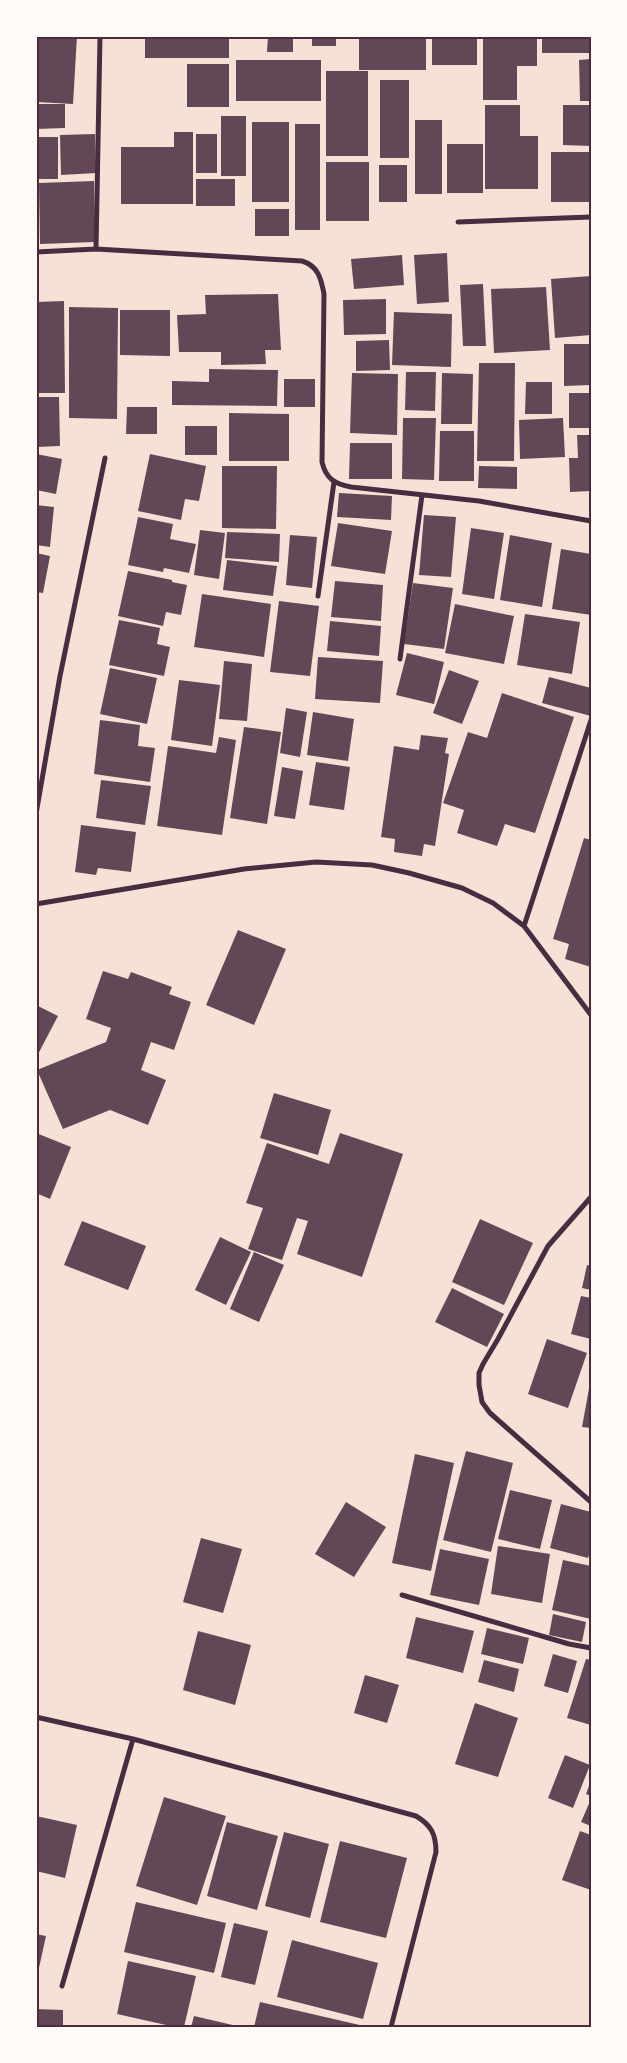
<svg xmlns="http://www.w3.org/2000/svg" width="627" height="2063" font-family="'Work Sans',sans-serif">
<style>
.building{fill:#644757}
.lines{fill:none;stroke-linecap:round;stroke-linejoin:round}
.minor{stroke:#4a2c40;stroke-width:5}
.neatline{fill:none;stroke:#4a2c40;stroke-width:2}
</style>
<rect width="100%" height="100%" fill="#f7e1d7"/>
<!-- building -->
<path class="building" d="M36,36H77L73,104L36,102Z
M145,36H229V58H145Z
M268,36H293V52H267Z
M312,36H336V46H312Z
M359,36H426V70H359Z
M432,36H477V65H432Z
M483,36H537V66H517V100H483Z
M542,36H591V53H542Z
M591,59V101H580L579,60Z
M236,60H321V101H236Z
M187,64H229V107H187Z
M326,71H368V156H326Z
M380,80H409V158H380Z
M36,104H65V128L36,129Z
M485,105H520V136H538V189H485Z
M563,105H591V146L563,145Z
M221,116H246V176H221Z
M415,120H442V194H415Z
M252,122H289V202H252Z
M295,124H320V230H295Z
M174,132H193V204H121V147H174Z
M95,134L96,173L61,175L60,135Z
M196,134H217V173H196Z
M36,137H58V179H36Z
M447,144H483V193H447Z
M551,152H591V202H551Z
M326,162H369V221H326Z
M379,165H407V202H379Z
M196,179H235V206H196Z
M94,181L95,242L40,244L39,183Z
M255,209H289V236H255Z
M447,253L449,302L417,304L414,255Z
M402,255L404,285L354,289L351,259Z
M591,276V335L555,338L551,279Z
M483,284L486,346H463L460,285Z
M546,287L550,350L494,353L491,289Z
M278,294L281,350H265L266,364L221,365V352H179L177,315L206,314L205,295Z
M386,299V334L344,335L343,300Z
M64,301L65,393H36V302Z
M69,307L118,308L117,419L69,418Z
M120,310H170V356L120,355Z
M394,312L452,314L451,367L392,365Z
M389,340L390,370L356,371V341Z
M564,344H591V385L564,386Z
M479,363H515L514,461H477Z
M209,369L278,370L277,406L172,405V381L209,382Z
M406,372H436L435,411L405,410Z
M352,373L398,374L397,435L350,433Z
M442,373L473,374L472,424H441Z
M284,379H315V407H284Z
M526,382H552V414H525Z
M569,393H591V428H569Z
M36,397H59L60,446L36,447Z
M127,407H157V434H126Z
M229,413L289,414V461H229Z
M403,418H436L434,480L402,479Z
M563,418L565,457L520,459L519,420Z
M185,426H217V455H185Z
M440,431H474V481H439Z
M577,435H591V491L570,492L569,458H578Z
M350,443H392V479H349Z
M36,454L62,459L56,494L36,490Z
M150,454L206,466L199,501L185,499L181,520L138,511Z
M222,466H277L276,529L222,528Z
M479,466L517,467V489L478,488Z
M339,493L392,496L391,520L337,517Z
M36,505L54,507L50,547L36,545Z
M424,515L456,517L451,577L419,575Z
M138,517L173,524L170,539L196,544L189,573L164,568L163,572L128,565Z
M338,523L392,531L385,574L331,566Z
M471,528L504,533L494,599L462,594Z
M200,530L225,533L219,579L194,575Z
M227,532L280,534L279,562L225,558Z
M290,535L317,537L312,588L286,585Z
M510,535L552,543L542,607L500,600Z
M561,549L591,554V615L552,609Z
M36,553L50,556L43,593L36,592Z
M227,560L277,566L273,596L223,590Z
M128,571L172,580V582L187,585L181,615L166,612L163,626L118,616Z
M335,581L383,585L381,621L331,617Z
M413,583L453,588L444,649L404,644Z
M202,594L271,604L264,657L194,647Z
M279,601L319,606L310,676L270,672Z
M455,604L514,616L504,664L445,653Z
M525,614L580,622L572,674L517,665Z
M119,620L160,628L157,644L170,647L164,676L109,665Z
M330,621L381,626L379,656L327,651Z
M407,653L444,662L434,704L396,695Z
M318,657L383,661L380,703L315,699Z
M224,661L252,664L247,721L219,719Z
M110,668L157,678L147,724L100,714Z
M449,670L479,681L462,724L433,713Z
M549,677L591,688V716L542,703Z
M179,680L220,685L212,746L171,740Z
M502,693L574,717L535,833L505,824L497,846L457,833L464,810L443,803L468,732L487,738Z
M286,708L307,712L300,757L280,753Z
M313,712L354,719L348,761L307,755Z
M100,720L140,725L138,746L155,748L150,782L94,774Z
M244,727L281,732L267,824L230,818Z
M421,735L448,738L445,753L449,754L435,846L424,844L422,856L394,852L395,839L381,837L394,746L419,750Z
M219,737L236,740L222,835L157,826L168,746L216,753Z
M316,762L350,767L344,810L309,805Z
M282,767L303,771L295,819L274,816Z
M101,780L151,786L145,825L96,818Z
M81,825L136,832L131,872L98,868L96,875L75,872Z
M584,838L591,840V967L565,959L569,944L553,939Z
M238,930L286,949L254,1025L206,1005Z
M103,971L128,979L131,972L172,987L169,994L191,1002L174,1050L151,1042L141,1070L166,1080L148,1125L110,1110L63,1129L37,1070L106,1042L111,1028L86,1019Z
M36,1005L58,1016L36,1058Z
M274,1093L331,1110L318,1155L260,1138Z
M36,1133L71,1147L50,1199L36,1193Z
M340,1133L403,1154L362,1277L297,1254L308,1221L297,1218L282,1260L248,1249L263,1208L246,1203L267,1143L329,1164Z
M480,1219L533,1243L504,1305L452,1282Z
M82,1221L146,1246L128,1290L64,1265Z
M220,1237L251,1252L226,1305L195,1290Z
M254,1252L284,1265L259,1322L230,1309Z
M587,1265L591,1266V1290L582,1288Z
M452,1288L504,1314L487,1347L435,1322Z
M581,1296L591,1298V1339L571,1334Z
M547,1339L587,1353L568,1408L528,1394Z
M590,1383L591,1384V1428L582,1427Z
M466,1451L513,1463L491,1552L443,1540Z
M415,1454L454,1463L431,1571L392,1563Z
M510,1490L552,1500L540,1549L498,1539Z
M346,1502L386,1527L354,1577L315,1554Z
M561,1504L591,1512V1549L588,1558L550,1548Z
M201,1538L242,1549L223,1613L183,1602Z
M498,1546L550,1554L542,1603L491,1594Z
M440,1549L489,1559L479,1605L430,1595Z
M563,1560L591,1566V1619L552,1610Z
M553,1614L586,1622L582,1642L549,1635Z
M416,1617L474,1631L463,1673L406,1658Z
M487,1628L529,1638L523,1664L481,1654Z
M198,1631L251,1645L235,1705L183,1690Z
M553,1654L577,1661L568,1693L544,1686Z
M586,1659L591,1660V1725L567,1718Z
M484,1660L519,1669L514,1692L478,1682Z
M365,1675L399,1685L387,1723L354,1713Z
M475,1703L518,1718L498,1777L455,1764Z
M565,1755L590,1765L573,1808L548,1798Z
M591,1780V1796L586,1794Z
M164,1797L226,1816L197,1905L136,1886Z
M591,1799V1826L581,1822Z
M36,1816L77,1825L65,1878L36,1871Z
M227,1822L278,1836L257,1910L207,1896Z
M580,1831L591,1835V1890L562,1880Z
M284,1832L329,1844L310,1918L265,1906Z
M340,1841L407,1858L386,1938L320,1922Z
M136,1902L226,1923L214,1973L124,1952Z
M234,1923L268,1931L255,1985L221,1977Z
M36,1934L46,1936L37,1977H36Z
M292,1940L378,1963L363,2019L277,1997Z
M128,1961L196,1976L184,2027H175L117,2014Z
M260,2002L364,2026V2027H254Z
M36,2009L63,2010V2027H36Z
M194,2016L237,2026V2027H191Z"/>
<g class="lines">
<!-- minor -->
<path class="minor" d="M458,222L591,217
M96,249L100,36
M36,252L96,249L302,261C318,266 321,278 324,294L322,462C326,479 335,484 351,487L479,501L591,521
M318,596L334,482
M400,659L422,495
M36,814L60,676L105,458
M36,904L244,869L316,862L372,865L409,873L462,888L493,903L524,926L591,1015
M524,926L591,720
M591,1197L548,1246L498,1339L483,1364L479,1373V1385L482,1402L490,1413L591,1502
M402,1595L569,1644L591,1648
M36,1717L133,1739L416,1816C431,1825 436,1834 436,1852L391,2027
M62,1986L133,1739"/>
</g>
<!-- border -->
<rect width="627" height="2063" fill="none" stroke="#fffaf5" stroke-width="75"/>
<rect x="38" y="38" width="552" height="1988" class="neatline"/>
</svg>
